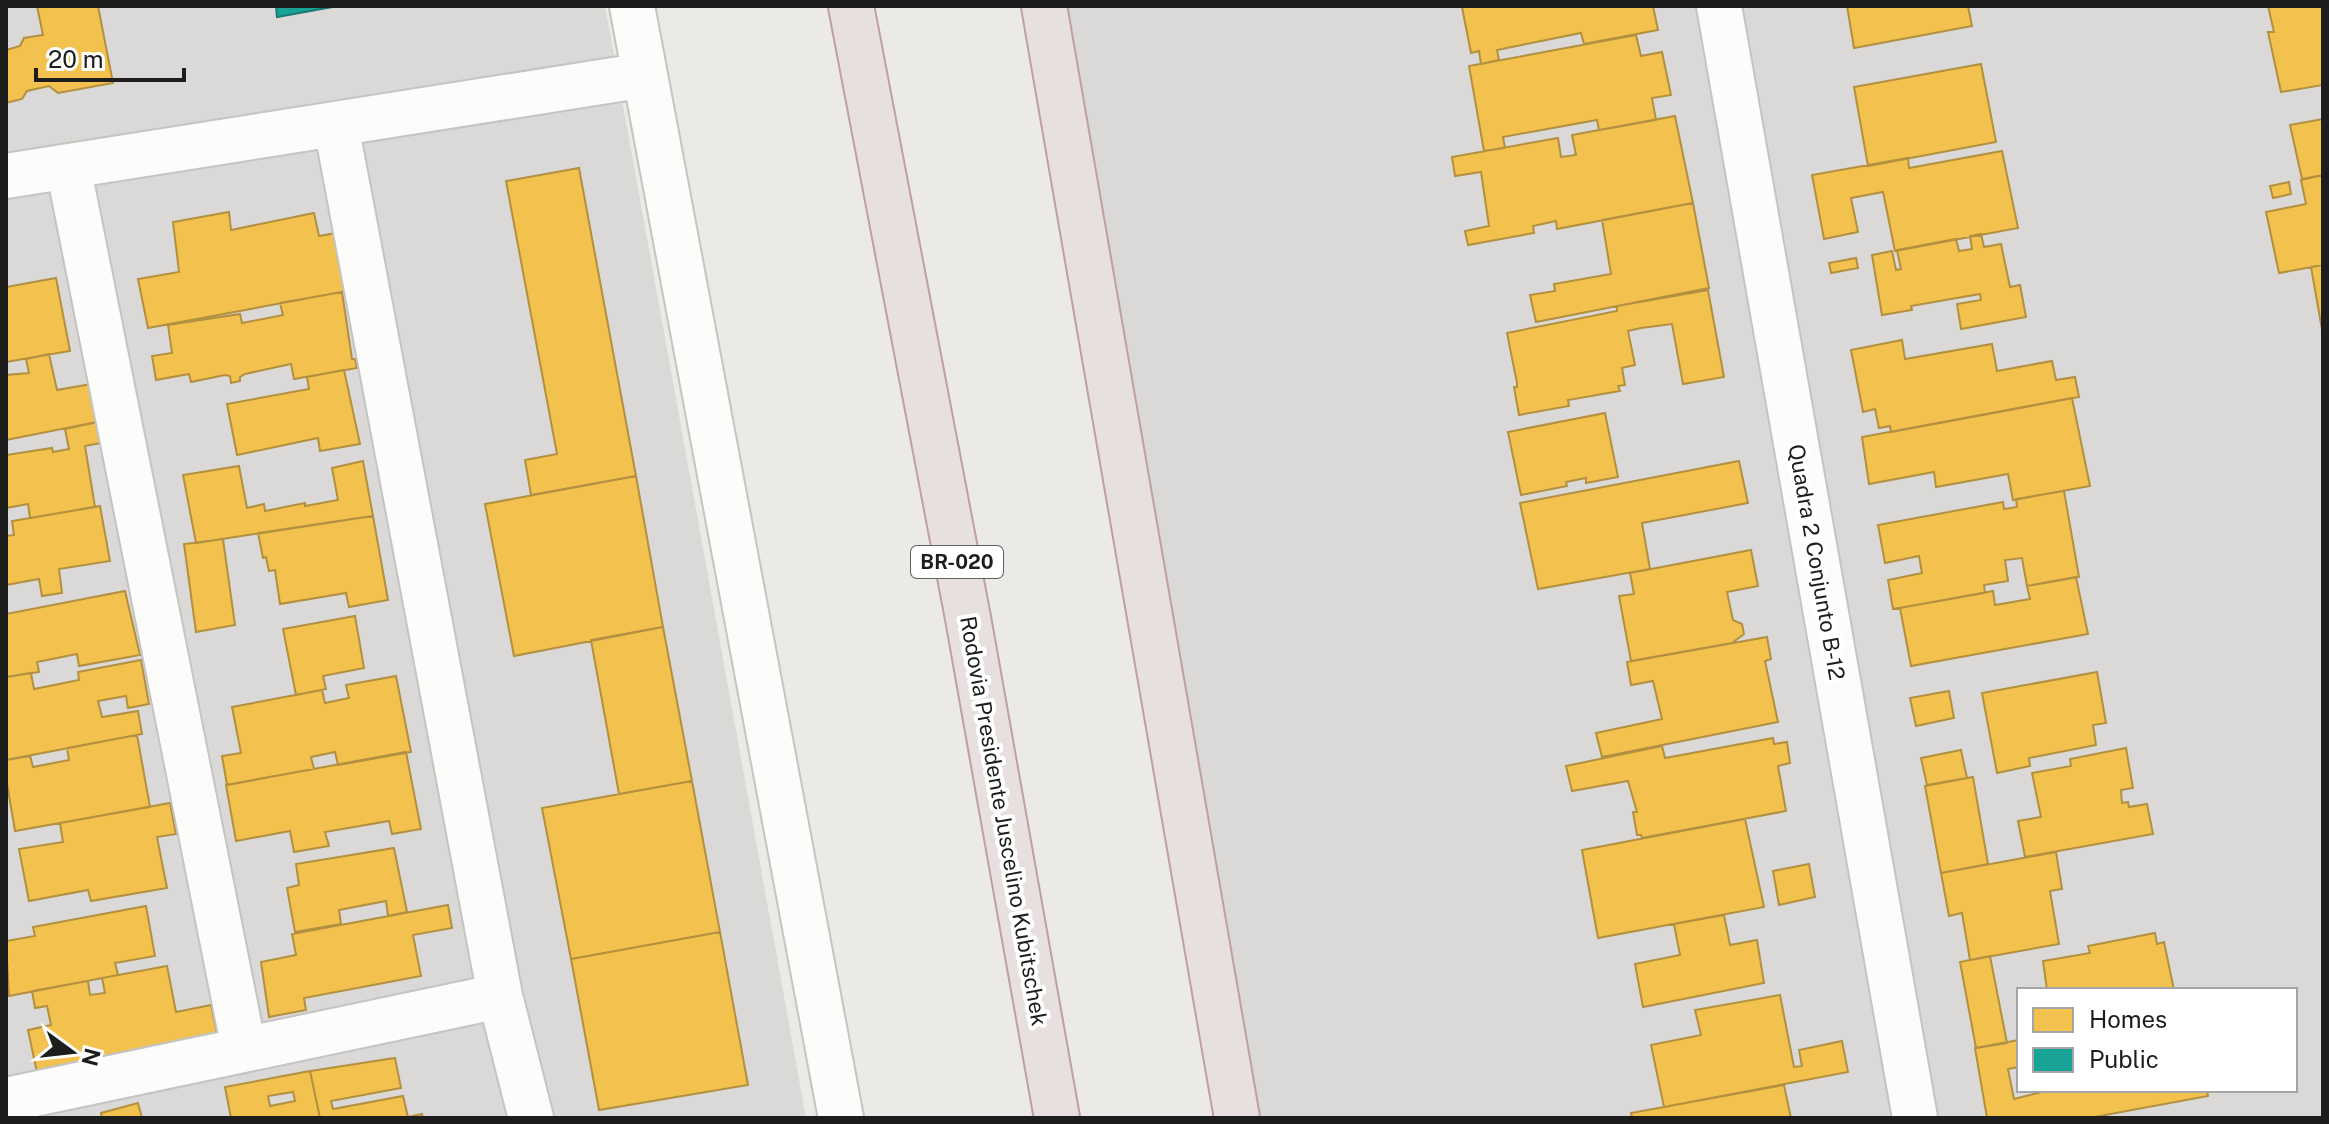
<svg xmlns="http://www.w3.org/2000/svg" width="2329" height="1124" font-family="'Public Sans',sans-serif">
<style>
.residential{fill:#dad9d7;fill-rule:evenodd}
.homes{fill:#f2c14e;stroke:#b2903f;stroke-width:2;fill-rule:evenodd}
.public{fill:#17a398;stroke:#197b73;stroke-width:2}
.lines{fill:none;stroke-linecap:round;stroke-linejoin:round}
.street-casing{stroke:#c4c4c2;stroke-width:48}
.highway-casing{stroke:#bf9fa6;stroke-width:48}
.street{stroke:#fcfcfb;stroke-width:44}
.highway{stroke:#e8dfdf;stroke-width:44}
.labels{text-anchor:middle;dominant-baseline:central;stroke-width:8;stroke-linejoin:round;paint-order:stroke}
.shield{fill:#fff;stroke:#616161;stroke-width:2}
.shield-label{font-size:20px;font-weight:bold;fill:#1d1d1d}
.street-label{font-size:22px;fill:#1d1d1d;stroke:#fff}
</style>
<rect width="100%" height="100%" fill="#ebeae6"/>
<!-- residential -->
<path class="residential" d="M6,6H605L806,1118H6Z
M1043,6H2323V1118H1247ZM2019,990H2295V1090H2019Z"/>
<!-- homes -->
<path class="homes" d="M37,6H98L113,83L58,93L49,86L27,91L22,99L6,103V50L20,46L24,38L43,35Z
M1469,6H1653L1658,30L1584,44L1581,33L1497,50L1499,60L1481,64L1479,51L1471,53L1462,7Z
M1847,6H1968L1972,26L1854,48Z
M2268,6H2323V85L2281,92L2268,32H2274Z
M1636,35L1641,56L1662,52L1671,95L1652,98L1656,120L1599,130L1597,120L1503,137L1505,148L1484,151L1469,66Z
M1981,64L1996,142L1868,166L1854,87Z
M1675,116L1693,203L1557,229L1556,221L1533,226L1534,233L1468,245L1465,231L1489,226L1481,172L1455,176L1452,157L1558,138L1561,157L1576,155L1572,135Z
M2323,119V175L2302,179L2290,125Z
M2002,151L2018,228L1895,251L1883,192L1851,198L1858,232L1824,239L1812,175L1908,158L1909,168Z
M579,168L636,476L531,495L525,460L557,454L506,181Z
M2323,175V265L2279,273L2266,212L2306,204L2301,180Z
M2289,182L2291,194L2273,198L2270,186Z
M1693,203L1709,288L1536,322L1530,295L1555,291L1554,284L1611,274L1602,220Z
M229,212L231,230L314,213L319,236L336,233L347,291L148,328L138,279L179,272L173,222Z
M1981,234L1984,247L2001,244L2010,287L2020,285L2026,317L1961,329L1957,304L1981,300L1980,294L1911,306L1912,310L1882,315L1872,255L1892,251L1896,270L1901,269L1897,250L1956,239L1959,251L1972,249L1970,236Z
M1856,258L1858,268L1831,273L1829,263Z
M2323,265V335L2311,267Z
M56,278L70,351L6,362V287Z
M1708,290L1724,377L1683,384L1672,324L1641,328L1628,331L1635,365L1622,368L1625,385L1618,386L1620,391L1568,400L1569,406L1519,415L1514,387H1517V383L1507,333L1617,311V306Z
M342,292L352,359H355L357,368L294,379L291,364L245,374L240,377V381L231,383L230,376L225,375L191,382L189,374L156,380L152,356L172,353L168,325L240,314L242,323L283,315L280,303Z
M1902,340L1905,359L1992,344L1997,371L2052,361L2056,380L2075,377L2079,397L1891,432L1890,426L1879,428L1875,409L1863,412L1851,350Z
M49,354L57,390L97,383L102,421L6,440V375L29,373L26,359Z
M344,370L360,444L320,451L318,438L237,455L227,404L309,389L307,377Z
M2072,398L2090,486L2013,500L2008,474L1936,487L1934,472L1869,484L1862,437Z
M1605,413L1618,477L1586,483V478L1566,482L1567,486L1521,495L1508,432Z
M102,421L106,442L85,446L95,507L30,518L28,504L6,508V455L52,448L53,452L69,449L65,429Z
M363,461L373,516L196,543L183,475L239,466L247,508L264,504L265,511L305,503V506L338,500L332,468Z
M1739,461L1748,503L1642,523L1650,569L1538,589L1520,503Z
M636,476L663,627L514,656L485,504Z
M2064,491L2079,577L2027,586L2022,558L2005,560L2008,581L1984,585L1985,593L1893,609L1888,580L1922,573L1919,556L1885,563L1878,525L2003,502L2004,509L2017,507L2016,499Z
M100,506L110,561L59,569L62,593L42,596L39,579L6,585V536L14,535L12,521Z
M373,516L388,600L349,607L346,593L280,604L275,570L269,571L266,557L263,558L258,533Z
M223,539L235,625L196,632L184,544Z
M1751,550L1758,586L1727,592L1733,620L1742,624L1744,634L1732,643L1631,661L1619,596L1634,594L1630,573Z
M2076,577L2088,634L1911,666L1900,608L1993,591L1995,605L2030,599L2027,586Z
M125,591L140,655L79,666L77,654L37,662L39,672L6,677V614Z
M355,616L364,668L323,676L326,689L296,695L283,629Z
M663,627L692,781L619,794L591,640Z
M1767,637L1771,659L1765,661L1778,722L1602,757L1596,733L1662,719L1653,681L1631,685L1627,662Z
M141,660L149,704L128,708L126,696L98,701L102,717L138,711L142,734L6,760V677L31,673L34,689L79,680L78,672Z
M2097,672L2106,723L2093,725L2096,745L2029,758L2030,766L1997,773L1982,693Z
M396,676L411,752L338,765L335,752L311,757L314,769L227,785L222,756L241,753L232,707L322,690L325,703L349,698L346,685Z
M1949,691L1954,718L1916,726L1910,698Z
M137,735L150,807L15,831L6,778V760L30,756L33,767L69,760L67,748Z
M1773,738L1774,744L1787,742L1790,763L1778,766L1786,811L1642,838L1641,835H1637L1633,812H1637L1628,781L1572,791L1566,766L1662,746L1665,758Z
M2126,748L2133,788L2121,790L2122,803L2128,802L2129,807L2147,804L2153,834L2025,857L2018,821L2041,817L2032,773L2071,766L2070,759Z
M1961,750L1967,778L1927,785L1921,758Z
M406,752L421,829L392,834L389,821L325,832L329,846L294,852L290,831L236,841L226,785Z
M1973,777L1988,864L1941,873L1925,786Z
M692,781L720,932L571,959L542,808Z
M170,803L176,834L157,837L167,888L91,901L88,890L29,901L19,849L63,842L60,823Z
M1745,819L1764,907L1598,938L1582,850Z
M394,848L407,912L388,916L386,901L339,910L341,924L295,932L287,888L299,885L296,864Z
M2056,852L2062,889L2050,891L2059,944L1970,960L1962,913L1949,916L1941,873Z
M1809,864L1815,897L1779,905L1773,871Z
M448,905L452,928L413,935L421,976L304,998L306,1010L269,1017L261,962L296,955L292,934Z
M146,906L155,956L115,963L118,975L9,996L6,941L35,936L33,927Z
M1724,915L1730,945L1757,940L1764,983L1643,1007L1635,964L1680,955L1674,924Z
M720,932L748,1085L599,1110L571,959Z
M2155,933L2157,944L2164,942L2174,990H2044H2047L2043,961L2090,953L2088,946Z
M1990,956L2007,1043L1976,1048L1960,962Z
M167,966L176,1012L211,1005L219,1042L39,1082L28,1030L51,1025L47,1006L35,1008L32,991L88,981L90,995L105,993L102,978Z
M1780,995L1794,1067L1802,1066L1799,1050L1842,1041L1848,1072L1664,1107L1651,1045L1701,1035L1695,1010Z
M2019,1040V1067L2008,1069L2014,1099L2050,1090H2207L2208,1096L2089,1118H1987L1975,1048Z
M395,1058L401,1088L331,1101L333,1109L403,1096L408,1117L422,1114L423,1118H320L310,1071Z
M310,1071L320,1118H231L225,1087ZM293,1092L295,1101L270,1106L268,1096Z
M1784,1085L1791,1118H1632L1631,1113Z
M138,1103L142,1118H102L101,1113Z"/>
<!-- public -->
<path class="public" d="M276,6H338L277,17Z"/>
<g class="lines">
<!-- street casing -->
<g class="street-casing">
<path id="street" d="M632,6L841,1118
M1719,6L1915,1118
M336,125L500,996L531,1118
M68,166L244,1049
M6,176L645,75
M6,1100L500,996"/>
</g>
<!-- highway casing -->
<g class="highway-casing">
<path id="highway" d="M851,6L968,618L1057,1118
M1044,6L1237,1118"/>
</g>
<!-- street -->
<use href="#street" class="street"/>
<!-- highway -->
<use href="#highway" class="highway"/>
</g>
<g class="labels">
<!-- shield labels -->
<rect class="shield" x="911" y="546" width="92" height="32" rx="6"/>
<g class="shield-label">
<text x="957" y="562">BR-020</text>
</g>
<!-- street labels -->
<g class="street-label">
<text transform="translate(1817 562) rotate(80)">Quadra 2 Conjunto B-12</text>
<text transform="translate(1004 821) rotate(80)">Rodovia Presidente Juscelino Kubitschek</text>
</g>
</g>
<!-- border -->
<rect width="2329" height="1124" fill="none" stroke="#1d1d1d" stroke-width="16"/>
<!-- legend -->
<rect x="2017" y="988" width="280" height="104" fill="#ffffff" stroke="#a5a5a5" stroke-width="2"/>
<rect x="2033" y="1008" width="40" height="24" fill="#f2c14e" stroke="#a5a5a5" stroke-width="2"/>
<text x="2089" y="1028" font-size="24" fill="#1d1d1d">Homes</text>
<rect x="2033" y="1048" width="40" height="24" fill="#17a398" stroke="#a5a5a5" stroke-width="2"/>
<text x="2089" y="1068" font-size="24" fill="#1d1d1d">Public</text>
<!-- north arrow -->
<g transform="translate(72 1052) rotate(105)" stroke="#ffffff" stroke-width="6" paint-order="stroke">
<path d="M0-6L14 30L0 20L-14 30Z" fill="#1d1d1d"/>
<text y="-12" font-size="22" font-weight="bold" text-anchor="middle" fill="#1d1d1d">N</text>
</g>
<!-- scale -->
<path d="M36 68v12h148v-12" fill="none" stroke="#1d1d1d" stroke-width="4"/>
<text x="48" y="68" font-size="24" fill="#1d1d1d" stroke="#ffffff" stroke-width="6" paint-order="stroke">20 m</text>
</svg>
